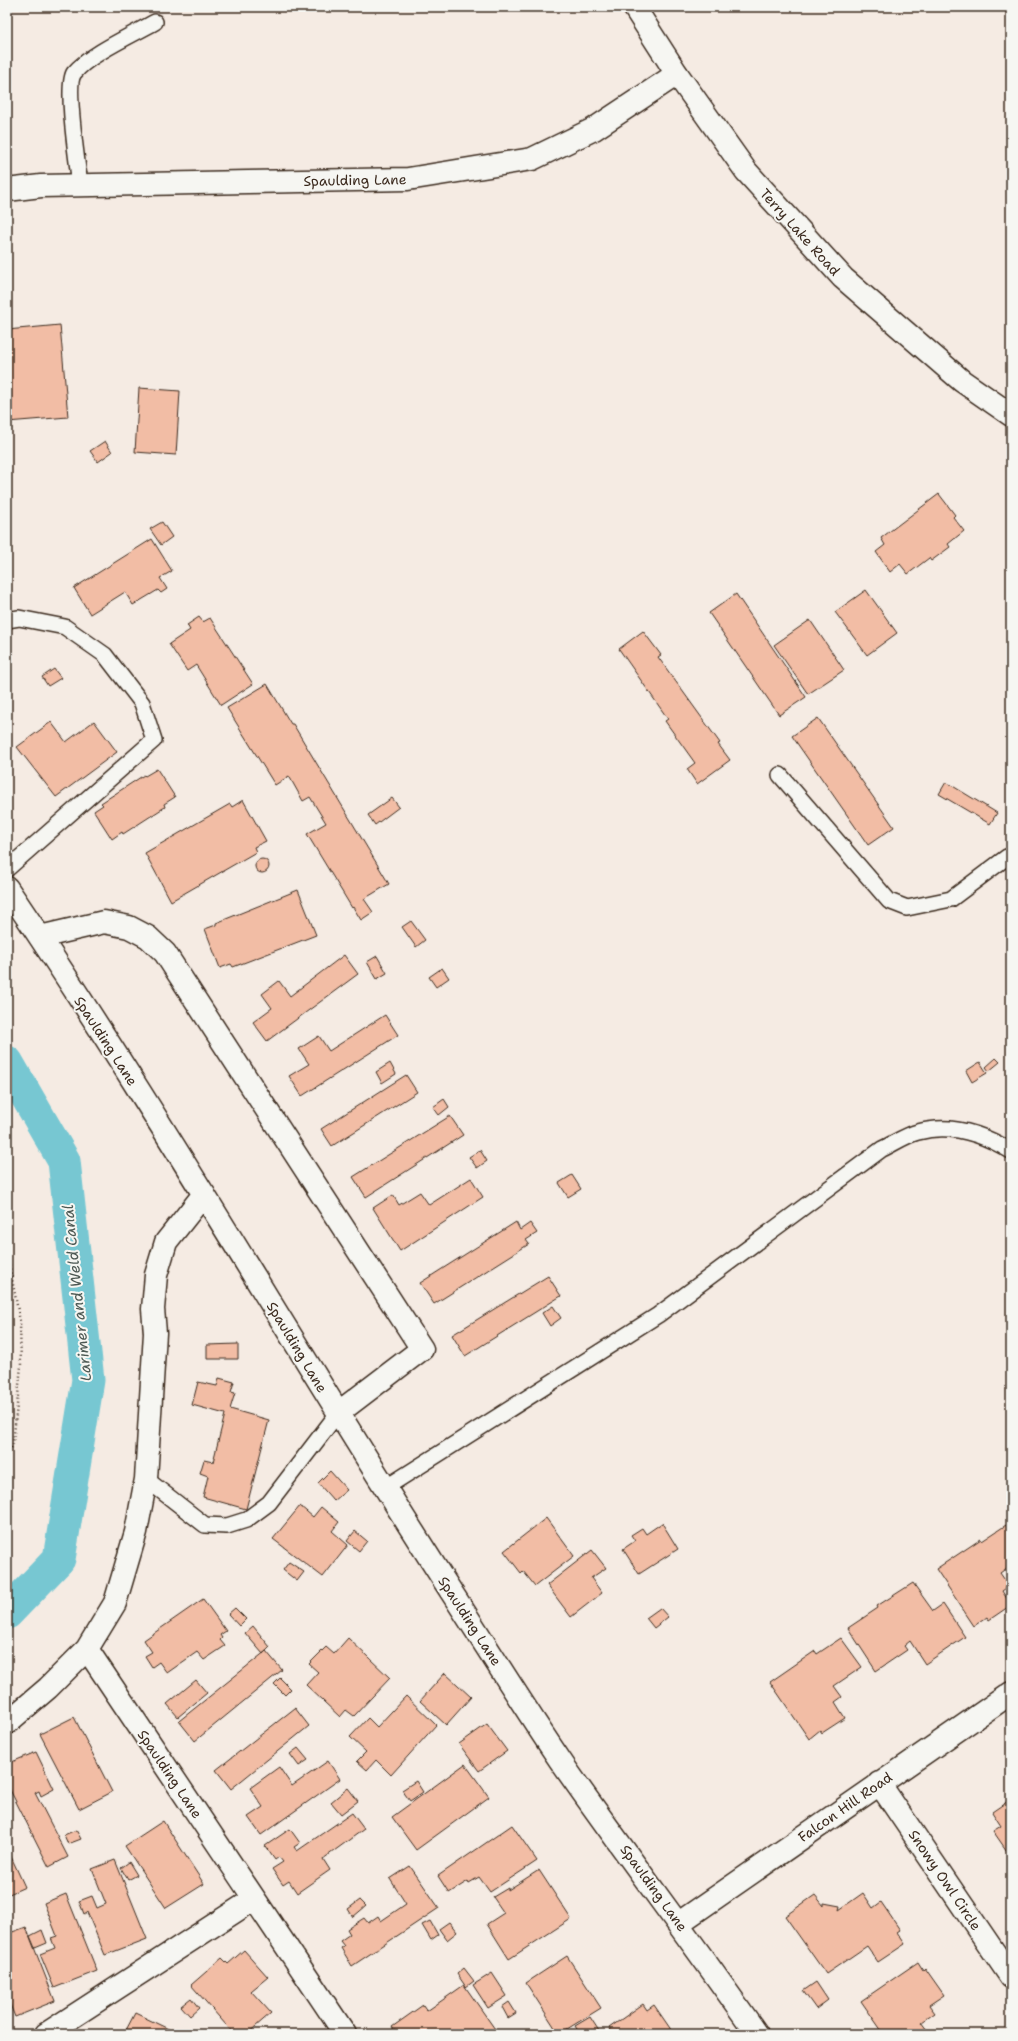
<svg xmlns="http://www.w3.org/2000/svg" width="1018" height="2041" font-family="'Shantell Sans',sans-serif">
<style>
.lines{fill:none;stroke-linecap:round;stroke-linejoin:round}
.canal{stroke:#77c7d2;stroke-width:33}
.building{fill:#f2bda5;stroke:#3b2a1e}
.lane-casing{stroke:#3b2a1e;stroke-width:18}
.street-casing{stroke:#3b2a1e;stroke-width:25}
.secondary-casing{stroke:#3b2a1e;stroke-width:25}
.path{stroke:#3b2a1e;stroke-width:2.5;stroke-dasharray:1 3;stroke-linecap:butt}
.lane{stroke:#f6f6f2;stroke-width:15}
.street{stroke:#f6f6f2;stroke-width:22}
.secondary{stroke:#f6f6f2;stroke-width:22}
.labels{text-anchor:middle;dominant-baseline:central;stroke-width:4;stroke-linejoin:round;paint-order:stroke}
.street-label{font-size:14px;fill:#3b2a1e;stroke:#f6f6f2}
.water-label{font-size:15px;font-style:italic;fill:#4d5954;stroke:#f6f6f2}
</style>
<rect width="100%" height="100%" fill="#f5ebe3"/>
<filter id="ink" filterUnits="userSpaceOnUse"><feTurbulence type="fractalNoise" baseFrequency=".025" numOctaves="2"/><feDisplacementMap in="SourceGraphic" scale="8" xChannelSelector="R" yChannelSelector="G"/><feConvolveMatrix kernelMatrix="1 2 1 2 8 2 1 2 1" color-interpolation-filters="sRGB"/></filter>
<g filter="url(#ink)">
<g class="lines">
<!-- canal -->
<path class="canal" d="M7,1062L64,1161L88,1380L59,1559L7,1613"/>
</g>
<!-- building -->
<path class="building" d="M60,325L68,417L7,422V330Z
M139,388L180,391L176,455L135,452Z
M105,441L112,452L98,462L90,451Z
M939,494L955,515L953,517L964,531L948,544L950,547L931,561L929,558L908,574L900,564L890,572L876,552L885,545L881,538Z
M162,522L172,537L161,545L150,529Z
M152,539L172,571L160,578L167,589L161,593L158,590L133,605L125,592L90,614L74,588Z
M866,590L897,633L867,655L835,612Z
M736,594L806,697L779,715L709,613Z
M199,617L203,622L210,618L253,684L221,705L196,665L187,671L169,644L190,630L187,625Z
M810,620L844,670L808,694L774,645Z
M643,631L661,655L658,657L720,743L718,744L730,760L697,784L687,769L695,763L665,721L668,719L619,649Z
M54,669L61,678L48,686L42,677Z
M267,684L291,724H293L389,884L364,899L373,912L361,920L353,907L352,908L307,834L326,823L310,797L303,801L289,776L275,785L227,708Z
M818,718L894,827L868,845L792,736Z
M94,721L117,752L56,797L17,747L51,722L66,742Z
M157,769L175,797L164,804L165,807L123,834L122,832L112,839L94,811L103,805L101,803L144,775L145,776Z
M946,782L997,813L990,824L939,794Z
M392,798L399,807L375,825L368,815Z
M243,800L266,841L254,847L256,852L171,901L145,853L230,804L232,807Z
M255 866a7 7 0 1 1 14 0a7 7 0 1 1-14 0Z
M298,890L316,935L233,967L231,964L220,968L205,929L216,925V923Z
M411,921L425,940L416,947L402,927Z
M344,955L358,974L267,1041L253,1022L272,1008L262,994L279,981L290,996Z
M377,956L387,973L377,979L367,962Z
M442,968L449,978L436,987L429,977Z
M385,1015L398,1035L302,1096L289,1076L309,1064L299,1049L319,1036L329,1051Z
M996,1058L1000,1062L989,1071L986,1067Z
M980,1062L987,1073L972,1082L966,1071Z
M390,1063L396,1074L382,1083L376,1072Z
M406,1075L417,1092L332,1146L321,1129Z
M444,1099L449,1107L439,1115L433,1107Z
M450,1116L463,1135L366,1197L353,1177Z
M480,1150L487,1161L477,1168L469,1157Z
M572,1175L581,1189L568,1197L559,1183Z
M471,1178L483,1197L400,1251L373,1208L393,1195L399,1205L420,1192L429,1205Z
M516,1222L520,1230L530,1223L537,1233L526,1240L529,1244L434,1304L420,1283Z
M548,1276L561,1296L465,1356L452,1335Z
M553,1306L561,1318L550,1326L542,1313Z
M238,1344V1359H207V1345Z
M219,1378L234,1382L231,1392L235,1393L230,1409L269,1420L246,1509L203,1497L208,1476L200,1473L204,1460L213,1462L225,1414L192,1405L198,1382L217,1386Z
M330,1471L347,1490L334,1501L318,1483Z
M300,1506L313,1517L321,1507L339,1522L332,1531L348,1545L323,1577L273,1539Z
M546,1518L574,1556L535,1586L523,1571L521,1573L504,1551Z
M662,1523L678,1549L639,1574L623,1549L635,1541L631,1535L642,1528L646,1534Z
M1006,1525L1011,1532V1565L1000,1573L1009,1586L1002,1591L1011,1605L989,1620L987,1617L974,1626L936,1569L981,1539L982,1541Z
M355,1531L367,1541L359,1551L347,1541Z
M592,1550L606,1568L591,1578L602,1593L571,1617L547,1585Z
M289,1562L304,1572L297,1581L283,1570Z
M913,1583L933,1611L943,1604L965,1637L925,1664L910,1641L904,1646L907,1650L876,1671L848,1628L878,1608L877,1606Z
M203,1599L226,1631L220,1635L222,1638L220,1640L225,1646L204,1660L197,1652L167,1673L159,1662L152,1667L145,1656L152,1652L144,1640Z
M235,1608L246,1619L239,1626L228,1614Z
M660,1608L668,1617L654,1628L646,1618Z
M253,1626L270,1647L263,1654L245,1633Z
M348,1638L390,1678L354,1716L346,1710L340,1717L306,1685L318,1672L309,1664L326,1647L334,1654Z
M841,1638L862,1667L834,1686L842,1697L835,1702L845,1718L822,1733L820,1730L809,1739L770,1682L815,1651L817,1654Z
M266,1651L282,1670L195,1741L179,1721Z
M445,1673L471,1697L446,1725L420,1701Z
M280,1678L291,1689L285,1695L274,1684Z
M196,1680L207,1693L178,1717L167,1704Z
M406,1696L436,1725L391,1775L376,1760L367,1770L357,1761L366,1752L350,1737L368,1718L377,1727Z
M295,1708L309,1726L231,1789L216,1770Z
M74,1717L112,1792L79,1809L40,1734Z
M487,1724L507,1751L479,1771L459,1744Z
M298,1748L308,1760L299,1766L290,1754Z
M36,1752L54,1789L41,1796L39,1791L35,1793L68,1857L49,1867L7,1784V1764Z
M328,1761L340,1779L261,1835L248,1817L263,1807L250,1788L279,1767L292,1786Z
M465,1764L489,1797L416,1850L392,1817Z
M416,1781L423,1792L410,1801L402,1790Z
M348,1788L358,1801L341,1814L331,1802Z
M1011,1799V1857L993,1831L1001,1826L992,1812Z
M352,1813L364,1829L323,1859L330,1870L297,1893L289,1881L283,1885L272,1869L283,1862L279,1857L275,1860L265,1846L290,1829L300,1843L294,1847L297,1851Z
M163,1821L204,1884L166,1908L125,1846Z
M512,1825L537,1861L490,1892L479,1877L469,1883L468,1881L449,1893L438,1876Z
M76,1830L81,1839L68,1844L64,1835Z
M7,1848L25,1887L7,1895Z
M115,1860L147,1939L105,1955L87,1912L84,1914L79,1901L92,1896L97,1908L106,1904L92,1869Z
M129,1862L137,1875L128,1880L121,1868Z
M410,1866L439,1908L352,1966L341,1948L344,1946L340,1941L350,1934L347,1929L364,1918L368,1923L378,1916L381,1921L406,1904L390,1879Z
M539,1870L571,1919L509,1959L487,1924L504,1913L493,1897L508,1888V1890Z
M863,1893L873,1908L881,1902L900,1930L897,1932L905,1944L878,1962L867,1946L826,1974L785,1916L815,1895L824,1906V1903L840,1906L839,1910Z
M66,1894L97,1971L54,1988L40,1954L55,1948L51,1938L57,1936L44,1903Z
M360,1900L366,1906L353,1917L348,1909Z
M430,1921L438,1935L431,1940L422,1925Z
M449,1922L457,1932L447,1940L439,1929Z
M26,1927L55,2001L15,2017L7,1997V1934Z
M42,1930L47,1943L35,1948L30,1936Z
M244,1950L268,1977L251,1991L271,2013L247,2034H234L191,1985L222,1958L228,1964Z
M567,1956L601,2008L559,2034L526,1983Z
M918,1962L923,1970L925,1968L944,1995L929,2005L935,2013L922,2022L931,2034H884L861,2001Z
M464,1968L474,1981L466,1987L457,1974Z
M492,1973L507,1996L488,2008L473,1985Z
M816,1982L828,2000L816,2009L803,1991Z
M464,1985L497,2032L494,2034H397L392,2027L423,2005L427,2011Z
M191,1998L199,2008L190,2016L181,2006Z
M509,2002L516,2013L508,2018L502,2007Z
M643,2004L647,2010L654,2005L674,2034H613L609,2028Z
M135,2013L179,2034H124Z
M590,2017L601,2034H580L575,2026Z
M300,2030L302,2034H292Z
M573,2030L577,2034H569Z"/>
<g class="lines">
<!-- lane casing -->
<g class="lane-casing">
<path id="lane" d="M80,185C78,167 65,85 74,73C88,55 134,34 155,22
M7,620L19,618L65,627L105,655L142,703L154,740L7,869
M780,775L889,901L907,908L951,899L1007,857L1011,856
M146,1479L205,1525L227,1526L246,1520L269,1503L338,1413
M385,1488L658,1315L882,1149C893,1144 906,1135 918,1132C950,1123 983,1134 1011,1151"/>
</g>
<!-- street casing -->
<g class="street-casing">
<path id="street" d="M7,190L41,186L408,179L532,159L594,129L677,74
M7,888C163,1118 301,1359 452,1593C489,1650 525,1709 564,1766C627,1856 694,1944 757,2034
M40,937L104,922L129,927L148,937L165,953L422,1349L338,1413
M87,1649L345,2034
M7,1723L48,1688L87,1649L115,1603L136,1532L146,1479L155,1333L153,1309L156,1275L166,1242L204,1194
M879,1783L1011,1977
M679,1923L1011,1693
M46,2034L254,1899"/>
</g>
<!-- secondary casing -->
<g class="secondary-casing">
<path id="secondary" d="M634,7L677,74L746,171L843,278L962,381L1011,415"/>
</g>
<!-- path -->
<path class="path" d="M7,1253L20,1321L21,1366L13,1444L7,1457"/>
<!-- lane -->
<use href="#lane" class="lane"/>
<!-- street -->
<use href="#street" class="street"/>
<!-- secondary -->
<use href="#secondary" class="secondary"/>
</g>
</g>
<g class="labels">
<!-- street labels -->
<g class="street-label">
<text transform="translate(355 180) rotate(-1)">Spaulding Lane</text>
<text transform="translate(800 232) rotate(48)">Terry Lake Road</text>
<text transform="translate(106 1041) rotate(57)">Spaulding Lane</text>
<text transform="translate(297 1347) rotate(59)">Spaulding Lane</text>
<text transform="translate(470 1621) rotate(57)">Spaulding Lane</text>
<text transform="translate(170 1774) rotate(56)">Spaulding Lane</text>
<text transform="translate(845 1807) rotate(-35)">Falcon Hill Road</text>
<text transform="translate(945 1880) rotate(56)">Snowy Owl Circle</text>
<text transform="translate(654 1888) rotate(54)">Spaulding Lane</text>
</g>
<!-- water labels -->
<g class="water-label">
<text transform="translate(77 1293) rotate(-96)">Larimer and Weld Canal</text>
</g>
</g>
<!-- margin -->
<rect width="1018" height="2041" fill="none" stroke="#f6f6f2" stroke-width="24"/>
<rect x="12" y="12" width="994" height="2017" fill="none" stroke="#3b2a1e" stroke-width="1.5" filter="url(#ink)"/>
</svg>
